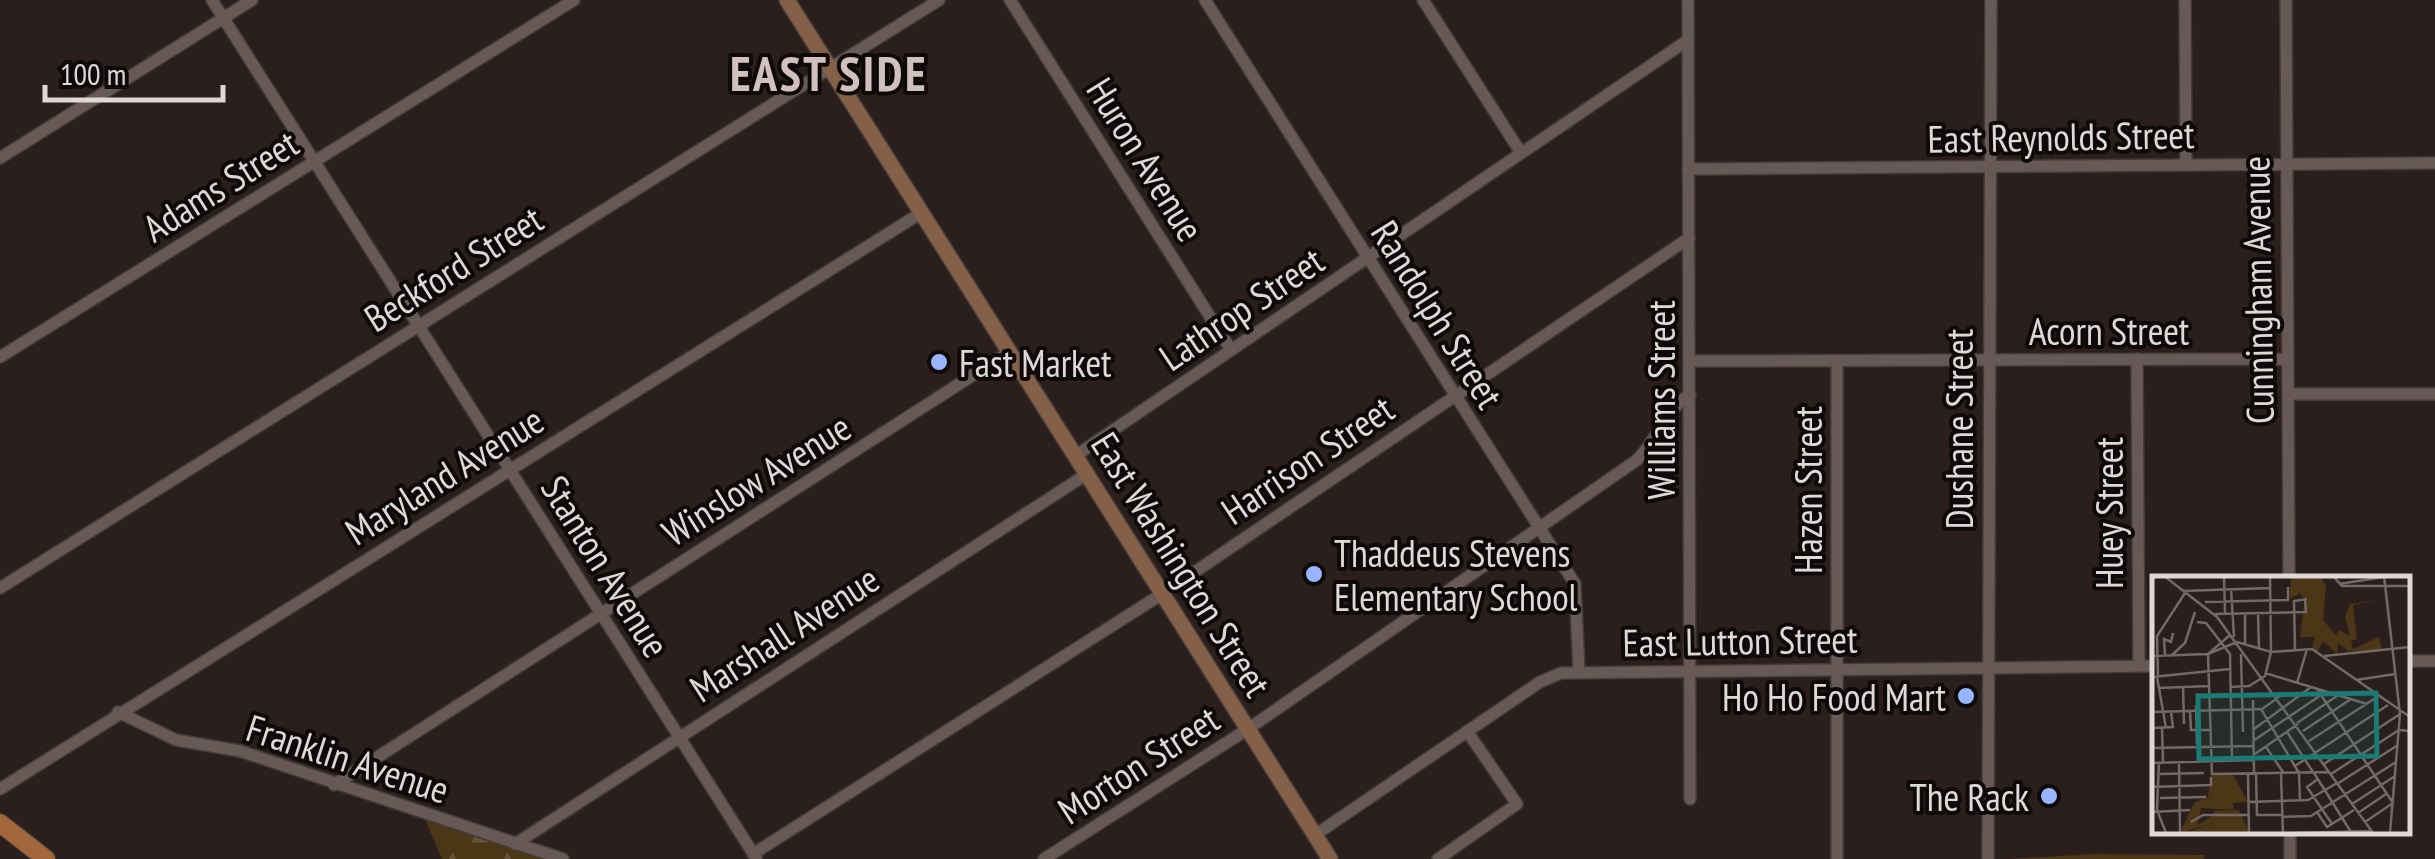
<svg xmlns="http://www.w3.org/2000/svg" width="2435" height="859" font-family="'PT Sans Narrow',sans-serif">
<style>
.forest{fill:url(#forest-firs)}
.pitch{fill:#4b3716}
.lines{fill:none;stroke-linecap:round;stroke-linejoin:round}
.minor-casing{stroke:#433b39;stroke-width:14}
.secondary-casing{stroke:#433b39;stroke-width:18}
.primary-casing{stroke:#433b39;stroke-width:20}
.minor{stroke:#665956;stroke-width:11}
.secondary{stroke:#846048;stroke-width:15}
.primary{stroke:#a1663a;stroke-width:18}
.poi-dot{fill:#99b5fd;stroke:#0f0a0a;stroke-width:4}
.labels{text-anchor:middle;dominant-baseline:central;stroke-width:8;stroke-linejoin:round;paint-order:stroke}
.street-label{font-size:38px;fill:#e0d8d7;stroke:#0f0a0a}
.poi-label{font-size:38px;fill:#e0d8d7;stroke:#0f0a0a;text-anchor:start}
.district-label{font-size:48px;font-weight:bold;letter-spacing:2.5px;fill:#d0c1be;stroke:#0f0a0a}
.inset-road{fill:none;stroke:#736967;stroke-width:2.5}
.view{fill:#197b73;fill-opacity:0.15;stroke:#197b73;stroke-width:5}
.inset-edge{fill:none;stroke:#e0d8d7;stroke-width:5}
</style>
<defs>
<pattern id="forest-firs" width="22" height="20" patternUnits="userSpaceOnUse" patternTransform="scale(2.5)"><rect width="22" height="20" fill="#4b3716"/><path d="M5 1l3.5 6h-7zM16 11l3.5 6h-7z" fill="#655337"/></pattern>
</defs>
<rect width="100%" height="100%" fill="#2a1f1d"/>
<!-- forest -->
<path class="forest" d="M423,814L563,859H442Z"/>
<!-- pitch -->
<path class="pitch" d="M2094,854L2204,855V859H2009Z"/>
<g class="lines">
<!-- minor casing -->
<g class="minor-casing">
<path id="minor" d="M212,0L756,858
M1010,0L1231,350
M1205,0L1575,584L1579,672
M1423,0L1521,153
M1688,0L1690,799
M2185,0L2186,164
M2286,0L2289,579
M0,158L252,0
M1688,169L2435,163
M0,357L574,0
M2137,359L2139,666
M1689,361L2288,359
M2288,394H2435
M1075,456L1688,40
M0,588L939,0
M2408,661H2435
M118,712L176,740L240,751L563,859
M334,785L1009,352
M0,789L921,213
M2290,832V859
M1315,835L1540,682L1561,673L2155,666
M515,844L1087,474
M753,854L1162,594L1689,238
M1044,859L1248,729L1637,460C1653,445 1673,400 1690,395
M1438,859L1517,804L1467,731
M1837,859V362
M1988,859L1991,0"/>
</g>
<!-- secondary casing -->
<g class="secondary-casing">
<path id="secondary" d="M787,0L1330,859"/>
</g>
<!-- primary casing -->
<g class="primary-casing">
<path id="primary" d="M0,823L46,859"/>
</g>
<!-- minor -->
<use href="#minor" class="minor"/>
<!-- secondary -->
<use href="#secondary" class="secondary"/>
<!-- primary -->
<use href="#primary" class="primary"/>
</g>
<!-- markers -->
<g class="poi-dot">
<circle cx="939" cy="362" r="10"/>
<circle cx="1314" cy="574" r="10"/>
<circle cx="1966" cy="696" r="10"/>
<circle cx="2049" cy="796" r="10"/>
</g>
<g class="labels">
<!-- street labels -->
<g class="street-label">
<text transform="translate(2061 136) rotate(-1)">East Reynolds Street</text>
<text transform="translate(1146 159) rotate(58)">Huron Avenue</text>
<text transform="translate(220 185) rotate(-32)">Adams Street</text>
<text transform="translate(453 268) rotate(-32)">Beckford Street</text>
<text transform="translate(2257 290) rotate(-91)">Cunningham Avenue</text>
<text transform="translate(1241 308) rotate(-34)">Lathrop Street</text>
<text transform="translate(1438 314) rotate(58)">Randolph Street</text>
<text x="2109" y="330">Acorn Street</text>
<text transform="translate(1660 400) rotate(-90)">Williams Street</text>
<text transform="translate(1958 429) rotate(-90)">Dushane Street</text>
<text transform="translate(1307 459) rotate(-34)">Harrison Street</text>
<text transform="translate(444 475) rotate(-32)">Maryland Avenue</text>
<text transform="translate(756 479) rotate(-32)">Winslow Avenue</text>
<text transform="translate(1807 490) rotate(-90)">Hazen Street</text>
<text transform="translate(2108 513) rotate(-90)">Huey Street</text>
<text transform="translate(1182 564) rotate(58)">East Washington Street</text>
<text transform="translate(606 566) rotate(58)">Stanton Avenue</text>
<text transform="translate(784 633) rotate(-33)">Marshall Avenue</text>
<text transform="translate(1740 640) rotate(-1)">East Lutton Street</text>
<text transform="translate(348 758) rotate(18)">Franklin Avenue</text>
<text transform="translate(1138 764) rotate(-33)">Morton Street</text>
</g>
<!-- poi labels -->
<g class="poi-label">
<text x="959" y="362">Fast Market</text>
<text x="1334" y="552">Thaddeus Stevens<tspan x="1334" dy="44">Elementary School</tspan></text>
<text x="1946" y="696" text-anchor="end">Ho Ho Food Mart</text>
<text x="2029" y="796" text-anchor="end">The Rack</text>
</g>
<!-- district labels -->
<g class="district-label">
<text x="829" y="73">EAST SIDE</text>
</g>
</g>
<!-- overview -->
<g transform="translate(2152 576)">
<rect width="258" height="258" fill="#2a1f1d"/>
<path d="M87,234L97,257H33L61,247L62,235Z" fill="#4b3716"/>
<path d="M139,0H168L174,9L171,44L184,59L187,54L198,60L193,40L198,28L225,24L201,29L205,63L199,65L201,73L227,61L230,74L196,75L186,67L185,78L171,65L165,76L160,73L163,61H148L153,24L148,17L138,23ZM59,197L81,199L96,226L81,227V234L49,232L46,249L62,239L61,247L28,257L42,227L56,221Z" fill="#4b3716"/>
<path class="inset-road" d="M12,0L65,41L221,257M72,0L73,37M181,0L190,10H258M232,0L248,138L238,257M187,8L232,1M79,12L82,61M30,15L118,12M53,26L136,24V11M93,37V68M106,37L107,73M63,38L154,36L153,24M45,46L54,47L78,78L80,185M78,59L56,78L60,198L177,196M85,66L119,76L160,73L258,141M143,74L142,25L155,23M89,78L91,156M20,79L33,67L43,36M0,80L56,78L85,66M13,80L12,63L19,66L21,57M172,80L258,71M113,97L215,128M0,101L78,93M5,101L14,152M6,101L5,60L33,17M204,104L243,98M145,107L155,73M31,110L32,148M79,111L97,110L113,100L119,76L118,0M6,112L57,110M165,113L241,227L213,246M101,124L102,198M44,129L45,168M109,133L147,197L148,225M38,135L39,154H58M0,136L110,133L127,121M145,147L185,120M0,152L21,151L19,136M10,152L11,186M102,153L159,111M151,155L199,123M135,156L161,196M101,165L169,119M157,165L225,121M114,171L131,196M0,172L102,170M103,178L146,148M7,186L5,234L14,257M27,186L28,257M0,187L102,184M172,188L248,138M143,190L236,129M162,197L199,256M8,198L52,197M96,198L97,257M104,198L105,239H130M129,198L131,257M179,198L247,154L258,155M166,203L155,211L180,248M185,208L246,169M0,211L59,209V201M8,222L54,221M96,226L156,224L185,207M200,228L243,200M0,236L38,234M165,236L175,251L202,234M206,237L234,218M130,241L159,240L244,186M39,246L51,239H97M142,257L219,255"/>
<path class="view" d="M224,117L225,180L47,183L46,120Z"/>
<rect width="258" height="258" class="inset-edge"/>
</g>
<!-- scale -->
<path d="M45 85v15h178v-15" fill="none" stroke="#e0d8d7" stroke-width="5"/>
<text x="60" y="85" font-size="30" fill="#e0d8d7" stroke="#0f0a0a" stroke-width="8" paint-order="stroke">100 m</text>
</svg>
